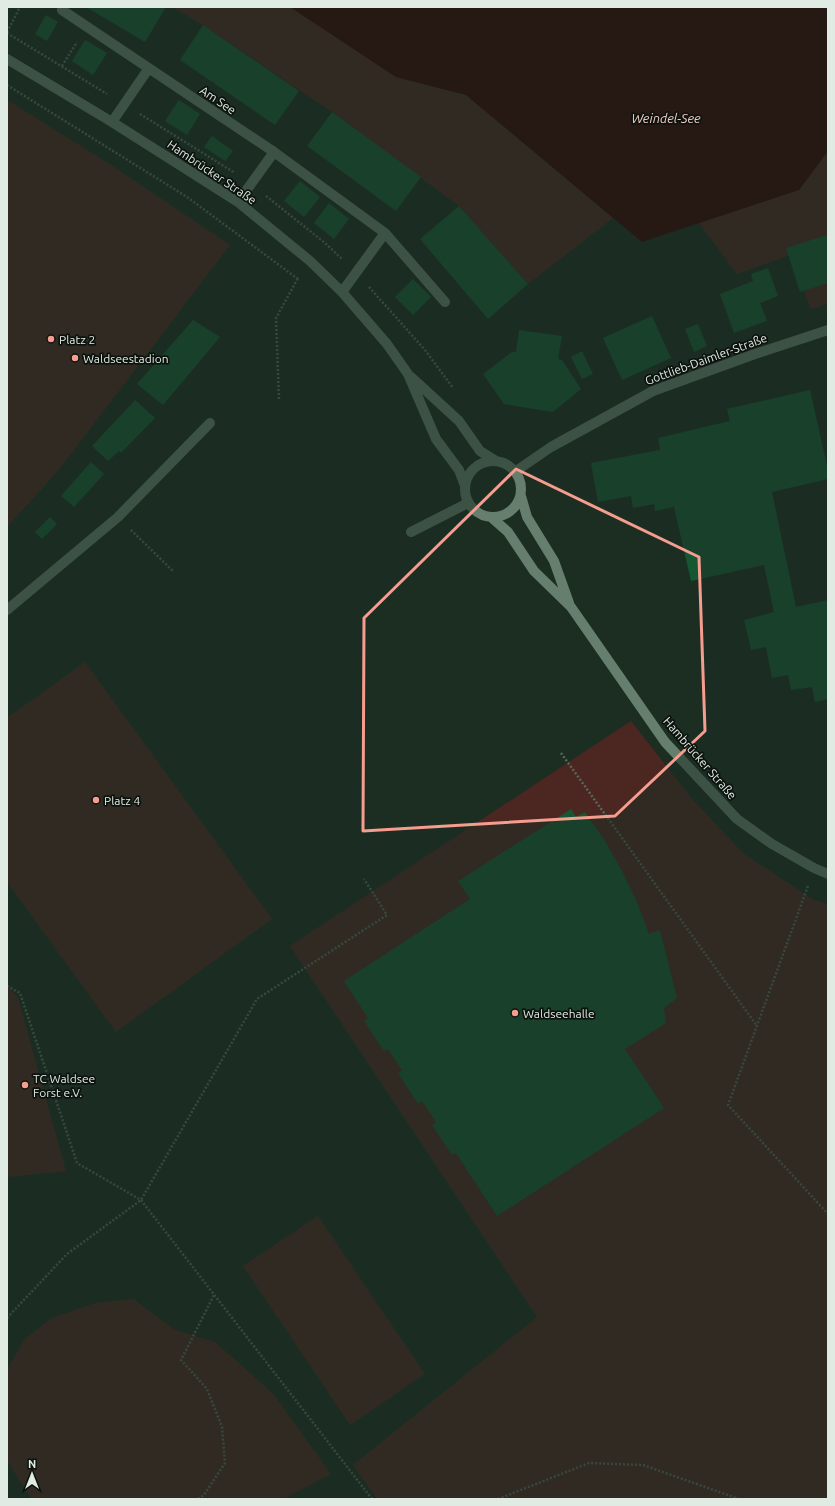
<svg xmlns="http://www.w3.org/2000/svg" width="835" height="1506" font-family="Ubuntu,sans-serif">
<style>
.green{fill:#4c2722}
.water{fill:#340000}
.building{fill:#165733}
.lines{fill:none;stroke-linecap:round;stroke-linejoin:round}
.path{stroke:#59685e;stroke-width:2.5;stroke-dasharray:2 2;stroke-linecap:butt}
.minor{stroke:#657e6d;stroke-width:10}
.marked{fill:none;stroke:#f59d8f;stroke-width:3;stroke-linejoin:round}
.poi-dot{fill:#f59d8f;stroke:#0c130e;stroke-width:1.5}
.labels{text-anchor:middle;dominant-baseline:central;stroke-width:3.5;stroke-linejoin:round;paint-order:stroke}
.street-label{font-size:12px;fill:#e0ebe3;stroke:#0c130e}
.poi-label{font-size:12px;fill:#e0ebe3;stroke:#0c130e;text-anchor:start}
.water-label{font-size:13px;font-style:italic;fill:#f4cbc4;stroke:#0c130e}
</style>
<rect width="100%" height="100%" fill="#1c2d22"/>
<!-- green -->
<path class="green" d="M172,7H290L396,77L466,95L613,218L528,284L459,206L332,112L203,25Z
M7,100L111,165L230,245L58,471L7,527Z
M828,151V304L811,309L790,255L737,274L699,223L799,190Z
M85,662L272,919L116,1032L7,882V718Z
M631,721L693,800L744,854L814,900L828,904V1499H377L353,1465L537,1317L290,946Z
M7,986L18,998L66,1171L7,1177Z
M318,1216L425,1374L350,1425L243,1266Z
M133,1299L175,1330L215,1342L240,1364L274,1395L331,1474L283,1499H33L31,1498L7,1461V1369L25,1339L52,1318L95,1303Z"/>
<!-- water -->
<path class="water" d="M290,7H828V151L799,190L642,242L466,95L396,77Z"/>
<!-- building -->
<path class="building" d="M86,7H166L145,42Z
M46,15L58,22L47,41L35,34Z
M203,25L299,91L275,125L180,60Z
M85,40L107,53L93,75L72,61Z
M179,100L200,114L187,135L165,121Z
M332,112L421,177L396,211L307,146Z
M212,136L233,151L225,161L204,147Z
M300,181L320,197L304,217L284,201Z
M329,203L349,219L334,239L314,223Z
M459,206L528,284L488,319L420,239Z
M827,235L828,283L800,292L786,248Z
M768,268L778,296L760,303L767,321L734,333L720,294L753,281L751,274Z
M413,279L431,297L413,315L395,297Z
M652,316L671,358L622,380L603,338Z
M193,320L220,337L163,405L137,384Z
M698,324L707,346L694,352L685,329Z
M519,330L562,336L558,359L562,360L581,389L553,412L504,404L483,374L512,352H516Z
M582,351L593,374L582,379L571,357Z
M810,390L828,470V479L772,492L796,607L828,600V699L815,702L812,687L791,690L788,675L772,678L766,647L751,650L744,620L774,612L764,565L691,581L674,507L655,511L654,504L633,508L631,496L598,502L591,463L660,450L658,438L730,421L727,409Z
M135,400L155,418L121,453L119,451L108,461L92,446Z
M91,462L104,474L74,507L61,496Z
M50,517L57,524L42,539L35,532Z
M571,809L576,817L585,812L605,841L622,871L637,902L649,934L660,930L677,998L664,1008L666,1023L625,1049L664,1108L497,1216L456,1153L452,1155L432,1125L436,1122L422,1101L418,1104L398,1073L402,1070L388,1049L384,1051L364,1021L368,1018L344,981L470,899L458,881Z"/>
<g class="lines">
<!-- path -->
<path class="path" d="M7,32L20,7
M7,33L107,94
M62,66L77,42
M7,85L187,197L298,279
M140,114L235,173
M266,196L325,243L342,259
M369,287L425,350L453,388
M279,399L276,318L298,278
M131,530L174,572
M561,753L757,1026
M808,886L728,1105L828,1214
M7,986L20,993L77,1163L141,1200L372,1499
M7,1318L67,1254L141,1200L257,999L387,915L364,879
M198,1499L204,1495L225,1463L222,1427L207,1389L181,1360L214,1295
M498,1499L589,1463L643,1465L739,1499"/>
<!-- minor -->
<path class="minor" d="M62,10L274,152L385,233L445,302
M7,59L112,122L238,202L310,261L342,292L387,344L408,374L436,439L459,470L465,486
M112,122L149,68
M238,202L274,152
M342,292L385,233
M411,377L459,421L480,451L496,461
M465 489a28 28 0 1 1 56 0a28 28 0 1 1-56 0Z
M516,471L551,447L653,391L755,354L828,330
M521,496L527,517L554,561L569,603
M491,517L508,532L534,571L571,607L665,742L737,819L772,844L814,868L828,874
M411,532L468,503
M7,610L118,517L210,423"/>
</g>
<!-- marked area -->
<path d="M0 0H835V1506H0ZM516,469L699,557L705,731L615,816L363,831L364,618Z" fill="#1c2d22" fill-opacity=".55" fill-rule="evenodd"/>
<path class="marked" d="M516,469L699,557L705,731L615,816L363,831L364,618Z"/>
<!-- markers -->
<g class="poi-dot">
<circle cx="51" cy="339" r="4"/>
<circle cx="75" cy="358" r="4"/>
<circle cx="96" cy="800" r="4"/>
<circle cx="515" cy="1013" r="4"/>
<circle cx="25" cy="1085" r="4"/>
</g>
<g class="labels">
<!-- street labels -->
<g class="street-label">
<text transform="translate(218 100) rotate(34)">Am See</text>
<text transform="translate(212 172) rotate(34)">Hambrücker Straße</text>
<text transform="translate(706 359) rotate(-20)">Gottlieb-Daimler-Straße</text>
<text transform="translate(700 758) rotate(49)">Hambrücker Straße</text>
</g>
<!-- poi labels -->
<g class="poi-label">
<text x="59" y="339">Platz 2</text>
<text x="83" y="358">Waldseestadion</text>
<text x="104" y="800">Platz 4</text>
<text x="523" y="1013">Waldseehalle</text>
<text x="33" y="1078">TC Waldsee<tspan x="33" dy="14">Forst e.V.</tspan></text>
</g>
<!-- water labels -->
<g class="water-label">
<text x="666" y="118">Weindel-See</text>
</g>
</g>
<!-- border -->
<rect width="835" height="1506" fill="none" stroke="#e0ebe3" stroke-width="16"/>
<!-- north arrow -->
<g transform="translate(32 1474)" stroke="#0c130e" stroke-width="3" paint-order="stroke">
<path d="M0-3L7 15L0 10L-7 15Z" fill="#e0ebe3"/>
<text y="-6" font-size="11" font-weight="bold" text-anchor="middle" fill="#e0ebe3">N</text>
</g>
</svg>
